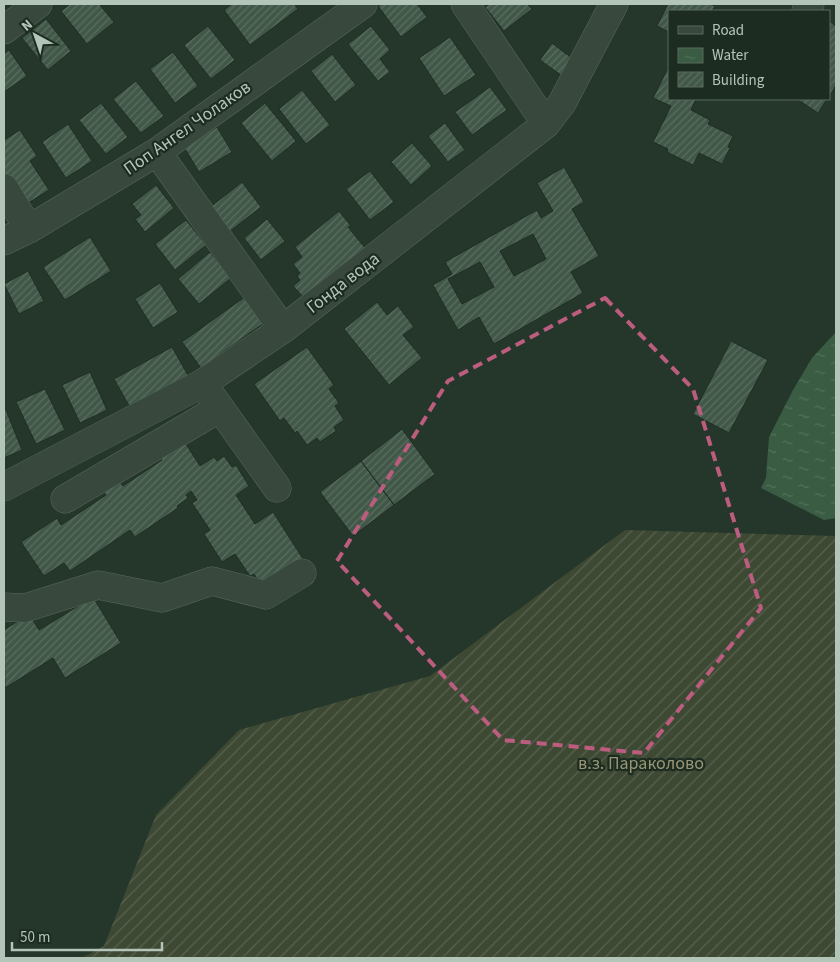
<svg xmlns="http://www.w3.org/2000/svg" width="840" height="962" font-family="'Source Sans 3',sans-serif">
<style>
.garden{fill:url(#garden-furrows)}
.water{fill:url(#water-ripples)}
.building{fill:url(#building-hatch);stroke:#1f2e23;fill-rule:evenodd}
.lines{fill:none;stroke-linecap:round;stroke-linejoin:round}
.minor-casing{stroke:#58685d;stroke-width:29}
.minor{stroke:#38483c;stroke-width:28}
.marked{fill:none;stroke:#bc5d80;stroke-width:4;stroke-dasharray:10 6;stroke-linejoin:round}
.labels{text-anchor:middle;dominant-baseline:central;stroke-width:4.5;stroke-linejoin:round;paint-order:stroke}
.street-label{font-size:18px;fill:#b3c4b8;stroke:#1d2c21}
.park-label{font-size:18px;fill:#979574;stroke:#1d2c21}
</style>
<defs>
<pattern id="garden-furrows" width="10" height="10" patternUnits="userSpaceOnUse" patternTransform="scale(1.25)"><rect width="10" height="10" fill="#3e4934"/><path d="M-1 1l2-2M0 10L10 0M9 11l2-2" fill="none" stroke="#58624f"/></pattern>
<pattern id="water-ripples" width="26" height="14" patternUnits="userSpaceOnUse" patternTransform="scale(1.25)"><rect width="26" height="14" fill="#3a5c43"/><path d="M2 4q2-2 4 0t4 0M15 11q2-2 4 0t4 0" fill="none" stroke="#54725c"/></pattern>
<pattern id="building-hatch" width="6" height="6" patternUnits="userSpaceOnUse" patternTransform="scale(1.25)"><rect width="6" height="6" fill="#415747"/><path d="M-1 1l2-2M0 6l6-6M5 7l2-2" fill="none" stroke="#5a6e5f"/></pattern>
</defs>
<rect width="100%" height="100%" fill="#24372a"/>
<!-- garden -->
<path class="garden" d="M625,530L836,536V958H82L104,946L156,815L239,730L430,676Z"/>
<!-- water -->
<path class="water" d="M836,332V518L824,520L761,488L766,478L769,437L793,390L812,358Z"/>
<!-- building -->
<path class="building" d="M70,4H99L114,22L87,44L61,11Z
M232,4H294L298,9L250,45L224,10Z
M381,4H417L427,17L401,37L378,6Z
M490,4H527L532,9L504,31L485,7Z
M668,4H710L715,6L712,11H669V32L657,26Z
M46,19L71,51L48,70L22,38Z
M829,21L836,26V85L829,97Z
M208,26L235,60L211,79L184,45Z
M371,26L390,50L380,59L390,72L378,81L348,44Z
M450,37L476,75L444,96L419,58Z
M552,43L577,62L565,78L540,60Z
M9,50L27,76L4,92V54Z
M173,52L198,86L175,103L150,69Z
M332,54L356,85L335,102L311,71Z
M669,66V99H696L691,110L710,120L708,124L733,136L728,147L730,148L722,164L699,153L693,165L667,152L668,149L653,142L671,106L653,98Z
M136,81L164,116L141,133L113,99Z
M490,87L507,110L472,135L455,112Z
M302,90L330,125L306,144L279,109Z
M797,99H827L818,113Z
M101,103L128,137L106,154L79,120Z
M265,103L296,141L272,161L241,123Z
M445,123L465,150L448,162L428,136Z
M68,124L92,161L66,178L42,142Z
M217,127L232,152L199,172L184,147Z
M20,130L37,156L30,161L49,190L25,205L4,180V140Z
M412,143L432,166L411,185L391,162Z
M564,167L584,202L572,209L599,256L571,272L583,293L494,344L479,317L458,330L433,285L452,274L445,262L537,210L541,218L553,211L537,183ZM533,234L546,259L514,276L500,251ZM480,262L494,287L462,304L448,279Z
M370,171L394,202L370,220L346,189Z
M242,182L261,207L229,232L209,208Z
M156,185L174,208L145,232L135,219L141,215L132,204Z
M339,211L351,226L348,227L366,249L305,299L293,286L300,280L297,276L300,273L293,264L302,257L295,247Z
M267,219L285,241L261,260L244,238Z
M186,220L206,245L175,270L155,244Z
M90,237L111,271L65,300L43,267Z
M210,252L231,278L199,304L178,279Z
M28,271L44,301L19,314L4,284Z
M160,283L178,312L153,328L135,299Z
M249,294L268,320L201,368L182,342Z
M377,302L387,315L398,306L414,327L403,335L422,358L389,385L344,329Z
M731,341L768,360L729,433L693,414Z
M172,347L189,377L131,409L114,379Z
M307,347L334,385L329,389L339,403L335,406L344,420L334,427L336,431L320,442L317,438L307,445L297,431L295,433L284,418L280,421L254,384Z
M90,372L107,410L80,423L62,385Z
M45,389L65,430L36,444L16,402Z
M4,405L22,450L4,458Z
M402,429L435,474L394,505L361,461Z
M184,441L200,466L214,457L217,461L224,456L232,467L236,465L249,486L236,495L255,524L273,512L305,562L264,589L254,574L250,576L235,554L222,562L204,534L210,530L192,503L197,500L191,491L186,495L188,498L177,506L178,508L135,537L130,530L70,571L64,563L44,576L21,542L57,518L61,525L106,495L104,492L120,482L123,486L162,460L160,457Z
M361,461L394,505L353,536L320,492Z
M93,597L121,643L65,678L53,658L5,688L4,630L29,614L39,630Z"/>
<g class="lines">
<!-- minor casing -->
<g class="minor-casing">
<path id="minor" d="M465,4L546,124
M806,11L810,4
M4,30L38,4
M157,152L283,329
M4,188L29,229
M4,241L29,229L157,152L363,4
M210,394L277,488
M4,487L203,383L283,329L546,124L562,103L614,4
M65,499L220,408
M4,607L25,608L98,585L162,598L212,581L266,595L302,573"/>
</g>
<!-- minor -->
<use href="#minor" class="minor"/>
</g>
<!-- marked area -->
<path class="marked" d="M605,298L693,389L761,608L644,753L503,740L337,561L448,381Z"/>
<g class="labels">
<!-- street labels -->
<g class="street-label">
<text transform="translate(187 128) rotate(-35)">Поп Ангел Чолаков</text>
<text transform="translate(343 283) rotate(-38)">Гонда вода</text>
</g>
<!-- park labels -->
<g class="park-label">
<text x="641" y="763">в.з. Параколово</text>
</g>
</g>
<!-- border -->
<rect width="840" height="962" fill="none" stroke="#b3c4b8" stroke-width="10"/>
<!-- legend -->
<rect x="668" y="10" width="162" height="90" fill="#1d2c21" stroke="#59695d"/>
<rect x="678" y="26" width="25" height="8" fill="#38483c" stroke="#59695d"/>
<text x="712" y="35" font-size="15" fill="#b3c4b8">Road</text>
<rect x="678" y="48" width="25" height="15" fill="url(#water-ripples)" stroke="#59695d"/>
<text x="712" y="60" font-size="15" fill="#b3c4b8">Water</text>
<rect x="678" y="72" width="25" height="15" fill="url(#building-hatch)" stroke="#59695d"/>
<text x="712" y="85" font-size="15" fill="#b3c4b8">Building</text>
<!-- north arrow -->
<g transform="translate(35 35) rotate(320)" stroke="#1d2c21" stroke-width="4" paint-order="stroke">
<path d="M0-4L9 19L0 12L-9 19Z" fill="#b3c4b8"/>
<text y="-8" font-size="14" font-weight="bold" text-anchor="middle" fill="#b3c4b8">N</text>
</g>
<!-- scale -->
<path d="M12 942v8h150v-8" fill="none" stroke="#b3c4b8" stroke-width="2.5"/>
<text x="20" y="942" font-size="15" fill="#b3c4b8" stroke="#1d2c21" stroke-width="4" paint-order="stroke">50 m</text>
</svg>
